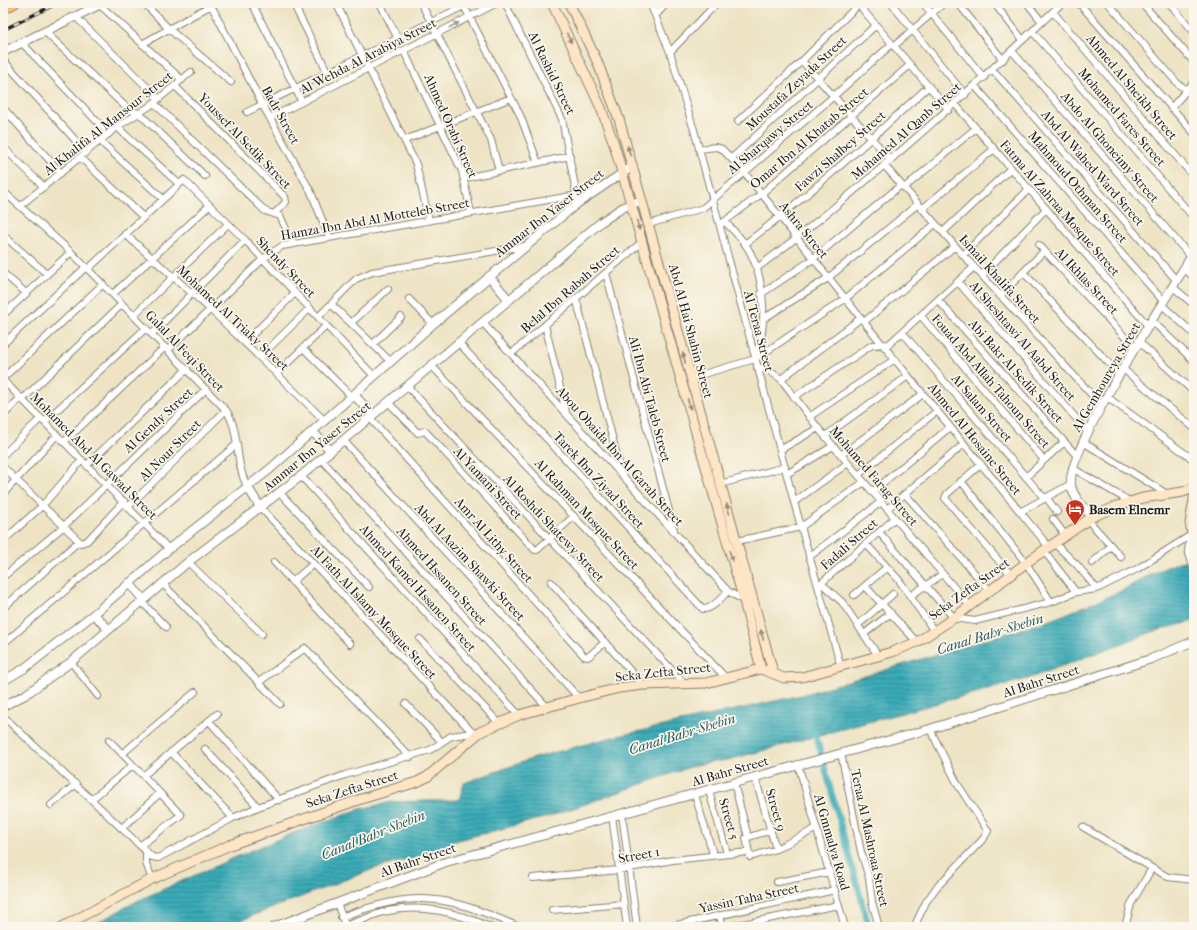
<svg xmlns="http://www.w3.org/2000/svg" width="1197" height="930" font-family="'IM FELL French Canon',serif">
<style>
.water{fill:url(#water-rules);stroke:#2c646a}
.lines{fill:none;stroke-linecap:round;stroke-linejoin:round}
.canal{stroke:#3babb7;stroke-width:6}
.minor-casing{stroke:#858070;stroke-width:8}
.tertiary-casing{stroke:#858070;stroke-width:10}
.secondary-casing{stroke:#858070;stroke-width:11}
.primary-casing{stroke:#858070;stroke-width:12}
.minor{stroke:#fff;stroke-width:6}
.tertiary{stroke:#fff;stroke-width:8}
.secondary{stroke:#fde5c5;stroke-width:9}
.primary{stroke:#fbbe6e;stroke-width:10}
.rail-casing{stroke:#1c1c1c;stroke-width:3.5}
.rail{stroke:#fbf7ec;stroke-width:2;stroke-dasharray:6;stroke-linecap:butt}
.oneway{fill:#999}
.oneway2{fill:#988b79}
.labels{text-anchor:middle;dominant-baseline:central;stroke-width:3.5;stroke-linejoin:round;paint-order:stroke}
.street-label{font-size:13px;fill:#1c1c1c;stroke:#fbf7ec}
.poi-label{font-size:13px;font-weight:bold;fill:#1c1c1c;stroke:#fbf7ec;text-anchor:start}
.water-label{font-size:14px;font-style:italic;fill:#2a5c62;stroke:#fbf7ec}
</style>
<defs>
<pattern id="water-rules" width="6" height="5" patternUnits="userSpaceOnUse"><rect width="6" height="5" fill="#3babb7"/><path d="M0 2.5h6" fill="none" stroke="#318a94"/></pattern>
</defs>
<rect width="100%" height="100%" fill="#fbf7ec"/>
<filter id="ink" filterUnits="userSpaceOnUse"><feTurbulence type="fractalNoise" baseFrequency=".025" numOctaves="2"/><feDisplacementMap in="SourceGraphic" scale="8" xChannelSelector="R" yChannelSelector="G"/><feConvolveMatrix kernelMatrix="1 2 1 2 8 2 1 2 1" color-interpolation-filters="sRGB"/></filter>
<filter id="wash" filterUnits="userSpaceOnUse"><feTurbulence type="fractalNoise" baseFrequency=".012" numOctaves="4" result="noise"/><feDisplacementMap in="SourceGraphic" scale="16" xChannelSelector="R" yChannelSelector="G"/><feGaussianBlur stdDeviation="0.9" result="paint"/><feColorMatrix in="noise" values="0 0 0 0 0 0 0 0 0 0 0 0 0 0 0 0 0 1.4 0 .05"/><feComposite in="paint" operator="in"/></filter>
<g filter="url(#wash)">
<rect width="100%" height="100%" fill="#eee4c5"/>
<!-- water -->
<path class="water" d="M1194,559V621L1155,631L1027,679L732,759L696,765L551,816L455,841L415,858L376,868L249,917L229,927H90L137,901L236,857L298,831L360,809L392,802L459,800L464,783L534,758L609,738L802,695L1051,620L1119,592L1149,575L1179,562Z"/>
<g class="lines">
<!-- canal -->
<path class="canal" d="M814,729L869,927"/>
</g>
</g>
<g filter="url(#ink)">
<g class="lines">
<!-- minor casing -->
<g class="minor-casing">
<path id="minor" d="M144,3L169,29L231,82
M252,3L302,102
M293,3L328,73
M336,3L416,164L429,220
M380,3L398,39
M421,3L491,140L499,171
M505,3L562,119L577,197
M650,3L670,52L694,130L794,502L841,667
M857,3L949,110
M891,3L965,95
M923,3L984,78
M958,3L1003,60
M994,3L1023,40
M1027,3L1042,22
M1079,3L1194,133
M1108,3L1179,85L1194,93
M1142,3L1194,62
M1169,3L1194,32
M463,4L520,115L538,163
M100,5L182,80
M211,5L262,104L311,192L329,237
M1053,12L1194,177
M656,15L667,3
M76,17L159,99
M1032,31L1194,218
M45,32L126,107L141,115L205,176
M22,43L109,134
M142,44L215,3
M894,46L944,3
M404,51L462,171L471,213
M1012,51L1191,257
M670,52L717,3
M3,60L86,152
M802,61L891,160
M993,70L1177,281
M175,86L285,197L286,202L275,213
M975,86L1164,302
M154,103L265,211L280,216L293,243
M955,104L1149,327
M3,108L61,173
M1171,108L1194,82
M247,112L470,3
M270,118L497,3
M738,121L802,61L858,5
M117,127L179,184
M405,140L511,98
M100,141L163,199
M3,147L44,187
M699,149L716,147L722,149L745,173L864,322L1049,547
M80,157L143,217
M732,158L876,25
M884,165L963,255L1102,406
M465,178L570,156
M904,188L976,128
M3,191L71,252L226,410C241,432 234,462 247,486
M20,206L117,127L150,106L191,72
M922,209L994,149
M725,222C734,231 744,240 750,252C765,280 768,329 755,357
M649,224L703,208L834,96L892,44
M720,225L761,194L910,65
M943,232L1011,168
M125,234L211,310L325,421
M3,235L47,274
M745,244C809,195 869,141 929,86
M1039,245L1135,348
M963,255L1029,189
M757,268C865,187 964,96 1062,3
M88,269L184,180L245,240L374,376
M1184,269L1194,277
M1023,272L1120,375
M3,273L26,293
M606,273L674,530
M982,275L1046,209
M958,282L1088,432
M1173,287L1194,305
M113,294L210,205
M761,294L813,259L901,185
M1000,296L1044,251
M576,298L622,475
M409,299L433,324
M938,300L1077,456
M331,304L390,361
M1162,305L1194,334
M3,315L71,252
M134,315L228,224
M921,316L1044,460
M318,317L356,279L372,272L525,246
M763,319L828,278L918,204
M1152,321L1194,361
M482,322L728,591L744,601
M864,322L955,246
M351,323L388,289
M545,325L566,412
M903,333L1044,498
M152,334L245,240
M245,342L295,293
M458,342L703,609C712,610 722,597 728,591
M1139,342L1194,392
M3,344L86,267
M373,344L401,317
M303,348L352,397
M168,350L263,259L282,246L577,195
M511,354L643,241
M260,357L310,308
M431,365L726,678
M757,367L768,370L781,379L818,428L970,606
M1123,369L1194,428
M277,373L326,326
M3,378L103,284
M690,378L755,359L845,299L935,224
M781,379L861,318
M3,380L169,549
M407,386L685,684
M794,397L872,345L889,344L974,267
M1107,397L1194,460
M23,399L122,304
M388,402L418,433L425,431L535,550H537L574,516
M3,416L21,397
M809,417L895,359
M370,418L584,656L588,657L605,642
M44,422L146,328
M825,436L908,376
M343,440L579,698
M64,442L165,347
M1083,442L1167,494
M780,450L818,428
M3,455L41,418
M841,455L923,394
M321,459L547,707
M981,464L947,494L945,498L1011,575
M87,465L187,369
M3,467L81,543L87,541L124,501
M1072,468L1131,502
M787,474L833,446
M858,475L937,411
M301,476L519,715
M1026,477L1064,442
M961,481L1026,563L1051,602
M720,484L785,467
M872,492L950,427
M280,493L369,587
M3,494L57,435
M905,494L990,591
M1046,497L1057,512
M794,502L848,463
M129,506L226,410
M260,507L472,732
M887,509L964,444
M1020,512L1071,484
M1053,519L1065,535
M1088,520L1121,557
M879,532L954,618L975,621L1051,602L1076,592L1097,589L1137,569L1191,535
M1191,535L1188,550L1194,570
M3,541L43,505L82,460
M737,541L801,527L864,482
M1054,543L1077,565L1097,589
M866,544L899,580L934,631
M1044,551L1076,592
M809,557L881,502
M188,562L262,634
M274,562L350,644
M1092,563L1111,546
M3,577L63,527L206,389
M292,582L313,564
M551,582L643,685
M162,583L280,704
M821,583L842,602L879,657
M818,586L895,518
M865,586L917,642
M854,595L887,567
M910,596L943,574
M141,601L166,627
M3,608L78,542
M858,625L893,594
M864,634L891,613
M420,639L499,723
M3,644L237,444
M71,662L98,696
M259,682L305,648L410,757
M406,704L442,742
M3,716L152,857L158,858L233,818L258,807L345,775L430,750L451,736L480,732
M209,721L279,800
M109,740L181,815L141,845
M205,749L258,807
M171,752L233,818
M841,753L861,852L869,878L872,902L879,927
M122,754L195,692
M798,764L845,927
M144,775L217,714
M755,777L776,849
M734,783L748,837
M709,791L727,853
M695,795L713,854
M92,799L133,765
M51,805L76,784
M622,814L637,927
M612,816L627,927
M1083,827L1152,868
M122,828L160,793
M771,830L746,838L750,857L776,849L817,828
M146,851V863L152,879
M533,878L619,870L673,860L748,852
M777,882L830,872
M337,903L345,925C358,923 370,916 383,912C422,903 455,912 490,927
M552,910L624,904
M720,916L723,927
M341,917C418,889 446,895 519,927
M667,927L835,890
M727,927L839,905
M914,927L926,902L936,888L984,838L988,831L958,785L930,729
M1125,927L1131,904L1152,868L1168,877L1194,880"/>
</g>
<!-- tertiary casing -->
<g class="tertiary-casing">
<path id="tertiary" d="M3,52L103,3
M489,276L508,299
M354,395L373,415
M313,432L331,451
M247,486L260,507
M1092,517C1085,508 1072,497 1071,484C1066,449 1171,291 1194,252
M129,583L143,599
M94,614L108,629
M3,681L25,668L94,614L169,549L270,469L433,324L578,203L633,166
M3,706L25,695L71,662L188,562L301,476L601,222L622,208L642,200
M274,927L446,862L930,729L1151,659L1194,641"/>
</g>
<!-- secondary casing -->
<g class="secondary-casing">
<path id="secondary" d="M552,3L601,108L614,144L744,601L761,669
M569,3L597,61L619,119L773,672
M1194,499L1190,523L1194,543
M62,927L152,879L230,845L358,800L417,782L427,777L480,732L519,715L579,698L619,688L643,685L706,683L761,669L784,678L802,677L892,652L917,642L954,618L1026,563L1092,517L1120,505L1143,498L1183,492L1194,488"/>
</g>
<!-- primary casing -->
<g class="primary-casing">
<path id="primary" d="M3,9L14,3"/>
</g>
<!-- minor -->
<use href="#minor" class="minor"/>
<!-- tertiary -->
<use href="#tertiary" class="tertiary"/>
<!-- secondary -->
<use href="#secondary" class="secondary"/>
<!-- primary -->
<use href="#primary" class="primary"/>
<!-- rail casing -->
<g class="rail-casing">
<path id="rail" d="M3,30L58,3"/>
</g>
<!-- rail -->
<use href="#rail" class="rail"/>
</g>
<!-- one-way arrows -->
<defs><path id="oneway-solid" d="M-6-.8H1V-3.2L6.5 0L1 3.2V.8H-6Z"/></defs>
<use class="oneway" href="#oneway-solid" transform="translate(454 25) rotate(-27)"/>
<g class="oneway2">
<use href="#oneway-solid" transform="translate(569 38) rotate(64)"/>
<use href="#oneway-solid" transform="translate(629 151) rotate(-106)"/>
<use href="#oneway-solid" transform="translate(638 225) rotate(74)"/>
<use href="#oneway-solid" transform="translate(684 358) rotate(-105)"/>
<use href="#oneway-solid" transform="translate(689 404) rotate(74)"/>
<use href="#oneway-solid" transform="translate(728 509) rotate(-106)"/>
<use href="#oneway-solid" transform="translate(731 556) rotate(74)"/>
<use href="#oneway-solid" transform="translate(762 635) rotate(-105)"/>
</g>
</g>
<!-- icons -->
<defs>
<g id="hotel-pin" transform="scale(1)"><path d="M0 17L-7.5 6A9.5 9.5 0 1 1 7.5 6Z" fill="#c8321e" stroke="#fbf7ec"/><path d="M-6-4.5h1.5V1H6V5H4.5V3h-9V5H-6ZM-4 0a1.8 1.8 0 1 1 3.6 0ZM.5 0V-2.5h3Q6-2.5 6 0Z" fill="#fff"/></g>
</defs>
<g fill-rule="evenodd">
<use href="#hotel-pin" x="1075" y="509"/>
</g>
<g class="labels">
<!-- street labels -->
<g class="street-label">
<text transform="translate(368 56) rotate(-27)">Al Wehda Al Arabiya Street</text>
<text transform="translate(552 73) rotate(64)">Al Rashid Street</text>
<text transform="translate(796 83) rotate(-43)">Moustafa Zeyada Street</text>
<text transform="translate(1132 87) rotate(50)">Ahmed Al Sheikh Street</text>
<text transform="translate(281 115) rotate(61)">Badr Street</text>
<text transform="translate(1122 117) rotate(49)">Mohamed Fares Street</text>
<text transform="translate(108 123) rotate(-38)">Al Khalifa Al Mansour Street</text>
<text transform="translate(451 126) rotate(66)">Ahmed Orabi Street</text>
<text transform="translate(906 131) rotate(-41)">Mohamed Al Qanb Street</text>
<text transform="translate(770 137) rotate(-40)">Al Sharqawy Street</text>
<text transform="translate(809 138) rotate(-40)">Omar Ibn Al Khatab Street</text>
<text transform="translate(245 141) rotate(46)">Youssef Al Sedik Street</text>
<text transform="translate(1110 147) rotate(49)">Abdo Al Ghoneimy Street</text>
<text transform="translate(840 151) rotate(-41)">Fawzi Shalbey Street</text>
<text transform="translate(1093 168) rotate(49)">Abd Al Wahed Ward Street</text>
<text transform="translate(1078 187) rotate(49)">Mahmoud Othman Street</text>
<text transform="translate(1060 208) rotate(49)">Fatma Al Zahraa Mosque Street</text>
<text transform="translate(549 213) rotate(-38)">Ammar Ibn Yaser Street</text>
<text transform="translate(375 219) rotate(-10)">Hamza Ibn Abd Al Motteleb Street</text>
<text transform="translate(804 230) rotate(51)">Ashra Street</text>
<text transform="translate(286 267) rotate(46)">Shendy Street</text>
<text transform="translate(1000 279) rotate(48)">Ismail Khalifa Street</text>
<text transform="translate(1087 281) rotate(47)">Al Ikhlas Street</text>
<text transform="translate(570 289) rotate(-41)">Belal Ibn Rabah Street</text>
<text transform="translate(233 318) rotate(43)">Mohamed Al Triaky Street</text>
<text transform="translate(691 331) rotate(75)">Abd Al Hai Shahin Street</text>
<text transform="translate(759 331) rotate(75)">Al Teraa Street</text>
<text transform="translate(1023 341) rotate(49)">Al Sheshtawi Al Aabd Street</text>
<text transform="translate(185 351) rotate(46)">Galal Al Feqi Street</text>
<text transform="translate(1016 371) rotate(48)">Abi Bakr Al Sedik Street</text>
<text transform="translate(1106 377) rotate(-60)">Al Gemhoureya Street</text>
<text transform="translate(991 381) rotate(49)">Fouad Abd Allah Tahoun Street</text>
<text transform="translate(650 399) rotate(75)">Ali Ibn Abi Taleb Street</text>
<text transform="translate(982 408) rotate(49)">Al Salam Street</text>
<text transform="translate(158 420) rotate(-43)">Al Gendy Street</text>
<text transform="translate(975 439) rotate(51)">Ahmed Al Hosaine Street</text>
<text transform="translate(317 446) rotate(-39)">Ammar Ibn Yaser Street</text>
<text transform="translate(170 450) rotate(-45)">Al Nour Street</text>
<text transform="translate(94 456) rotate(45)">Mohamed Abd Al Gawad Street</text>
<text transform="translate(620 456) rotate(48)">Abou Obaida Ibn Al Garah Street</text>
<text transform="translate(874 476) rotate(49)">Mohamed Farag Street</text>
<text transform="translate(599 480) rotate(47)">Tarek Ibn Ziyad Street</text>
<text transform="translate(488 483) rotate(47)">Al Yamani Street</text>
<text transform="translate(587 514) rotate(47)">Al Rahman Mosque Street</text>
<text transform="translate(554 528) rotate(47)">Al Roshdi Shatewy Street</text>
<text transform="translate(494 540) rotate(48)">Amr Al Lithy Street</text>
<text transform="translate(849 544) rotate(-41)">Fadali Street</text>
<text transform="translate(470 562) rotate(47)">Abd Al Aazim Shawki Street</text>
<text transform="translate(442 576) rotate(48)">Ahmed Hssanen Street</text>
<text transform="translate(418 588) rotate(48)">Ahmed Kamel Hssanen Street</text>
<text transform="translate(969 589) rotate(-36)">Seka Zefta Street</text>
<text transform="translate(374 612) rotate(47)">Al Fath Al Islamy Mosque Street</text>
<text transform="translate(663 672) rotate(-6)">Seka Zefta Street</text>
<text transform="translate(1041 681) rotate(-18)">Al Bahr Street</text>
<text transform="translate(730 771) rotate(-16)">Al Bahr Street</text>
<text transform="translate(352 789) rotate(-18)">Seka Zefta Street</text>
<text transform="translate(776 810) rotate(74)">Street 9</text>
<text transform="translate(729 819) rotate(74)">Street 5</text>
<text transform="translate(870 838) rotate(78)">Teraa Al Mashroaa Street</text>
<text transform="translate(832 842) rotate(74)">Al Gmmalya Road</text>
<text transform="translate(639 855) rotate(-10)">Street 1</text>
<text transform="translate(418 860) rotate(-19)">Al Bahr Street</text>
<text transform="translate(749 898) rotate(-12)">Yassin Taha Street</text>
</g>
<!-- poi labels -->
<g class="poi-label">
<text x="1089" y="509">Basem Elnemr</text>
</g>
<!-- water labels -->
<g class="water-label">
<text transform="translate(990 634) rotate(-17)">Canal Bahr-Shebin</text>
<text transform="translate(682 734) rotate(-17)">Canal Bahr-Shebin</text>
<text transform="translate(373 835) rotate(-22)">Canal Bahr-Shebin</text>
</g>
</g>
<!-- margin -->
<rect width="1197" height="930" fill="none" stroke="#fbf7ec" stroke-width="16"/>
</svg>
